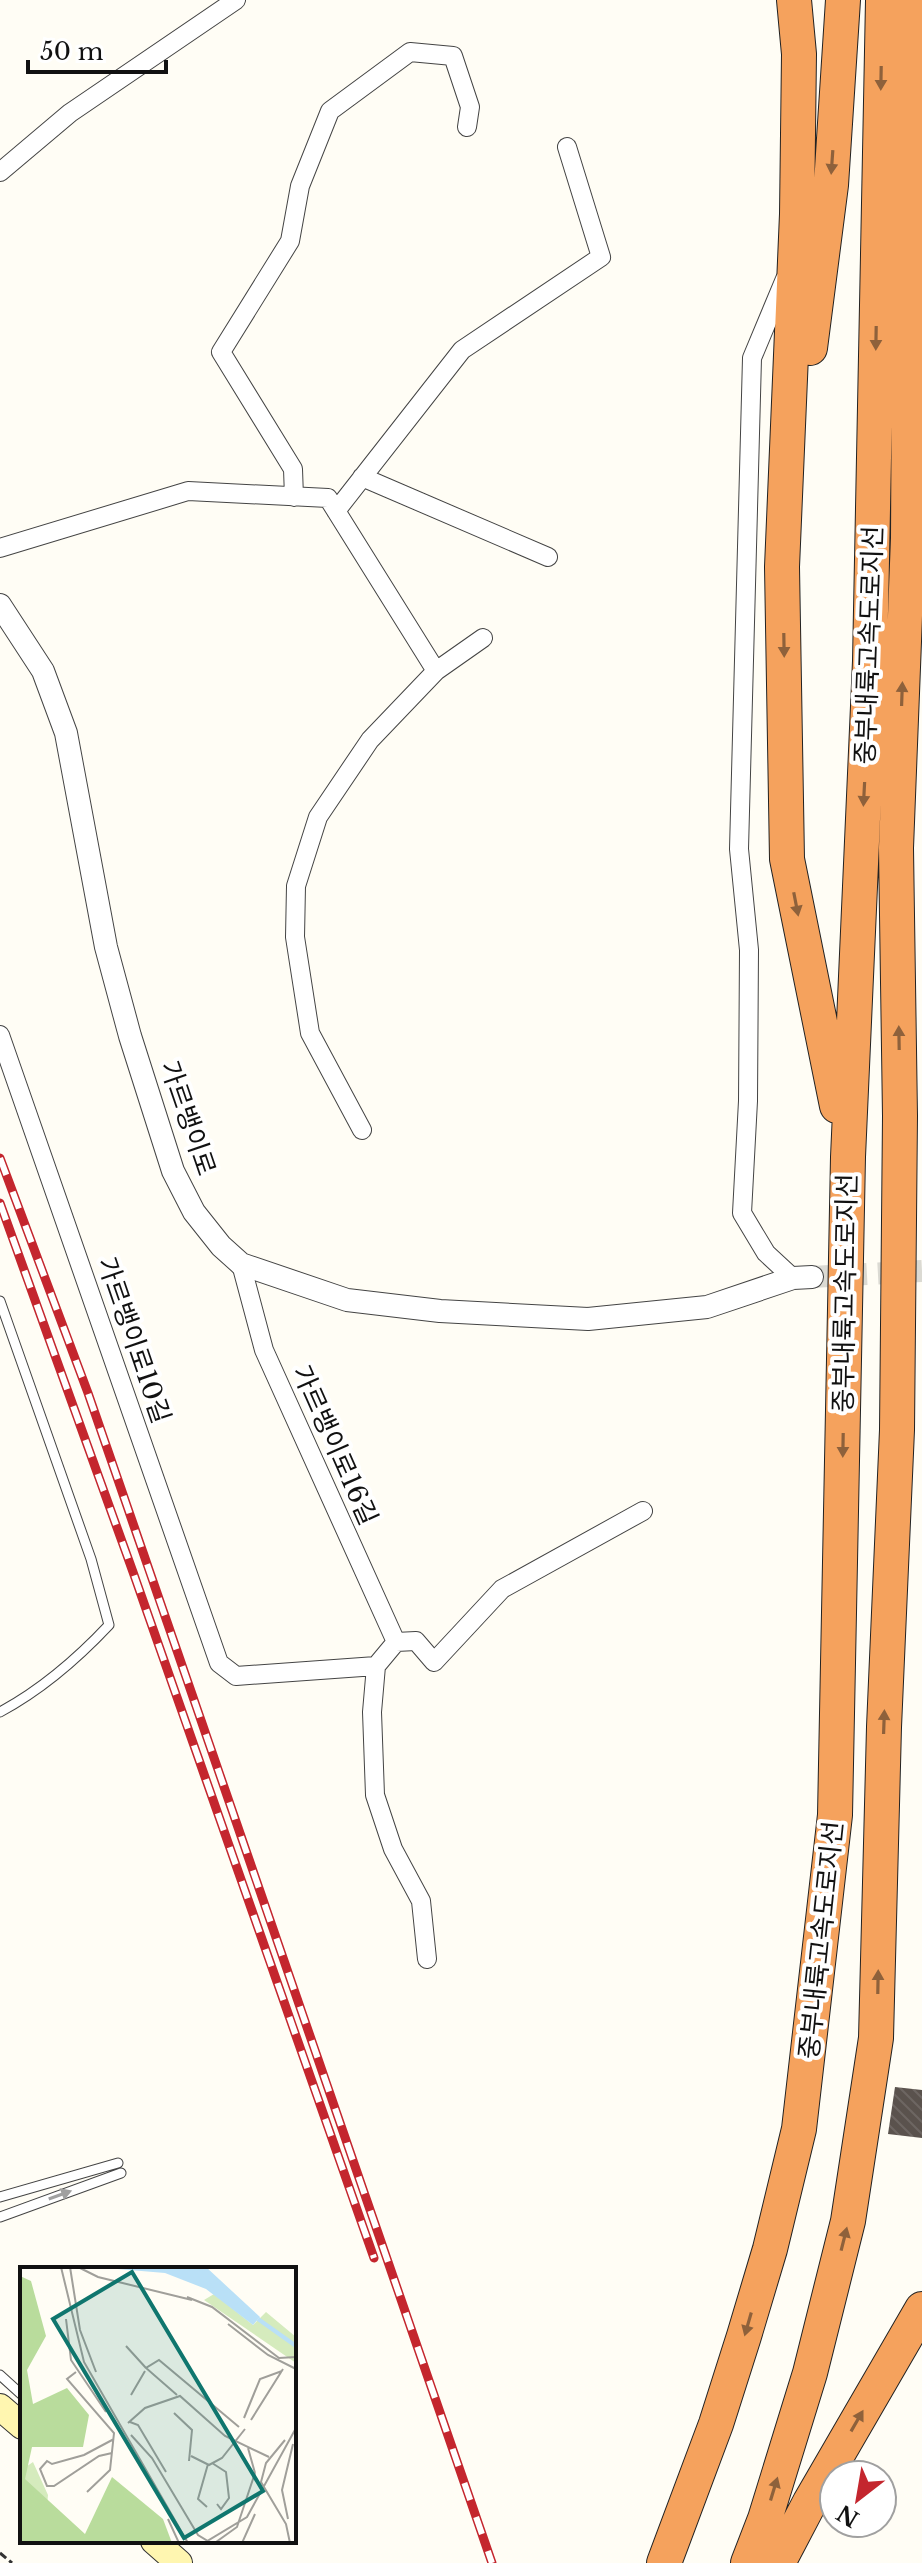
<svg xmlns="http://www.w3.org/2000/svg" width="922" height="2563" font-family="'Libre Baskerville','Noto Sans KR',serif">
<style>
.building{fill:url(#building-back-hatch)}
.lines{fill:none;stroke-linecap:round;stroke-linejoin:round}
.tertiary-tunnel{stroke:#dbdad3;stroke-width:22;stroke-dasharray:22 11;stroke-linecap:butt}
.service-casing{stroke:#444;stroke-width:11}
.minor-casing{stroke:#444;stroke-width:20}
.tertiary-casing{stroke:#444;stroke-width:24}
.secondary-casing{stroke:#333;stroke-width:28}
.motorway-casing{stroke:#222;stroke-width:36}
.path{stroke:#333;stroke-width:3;stroke-dasharray:8 4;stroke-linecap:butt}
.service{stroke:#fff;stroke-width:9}
.minor{stroke:#fff;stroke-width:18}
.tertiary{stroke:#fff;stroke-width:22}
.secondary{stroke:#fff6b0;stroke-width:26}
.motorway{stroke:#f5a25d;stroke-width:34}
.rail-casing{stroke:#c4262e;stroke-width:9}
.rail{stroke:#fff;stroke-width:6;stroke-dasharray:18;stroke-linecap:butt}
.oneway{fill:#8e613b}
.oneway2{fill:#a0a0a0}
.labels{text-anchor:middle;dominant-baseline:central;stroke-width:8;stroke-linejoin:round;paint-order:stroke}
.street-label{font-size:26px;fill:#111;stroke:#fff}
.inset-river{fill:none;stroke:#b9e0f7;stroke-width:4}
.inset-road{fill:none;stroke:#a09f9a;stroke-width:2}
.view{fill:#0f766e;fill-opacity:0.15;stroke:#0f766e;stroke-width:4}
.inset-edge{fill:none;stroke:#111;stroke-width:4}
</style>
<defs>
<pattern id="building-back-hatch" width="6" height="6" patternUnits="userSpaceOnUse" patternTransform="scale(2)"><rect width="6" height="6" fill="#5a524d"/><path d="M-1 5l2 2M0 0l6 6M5-1l2 2" fill="none" stroke="#6d6662"/></pattern>
</defs>
<rect width="100%" height="100%" fill="#fffdf5"/>
<!-- building -->
<path class="building" d="M895,2087L922,2090V2138L888,2134Z"/>
<g class="lines">
<!-- tertiary-tunnel -->
<path class="tertiary-tunnel" d="M812,1277L922,1271"/>
<!-- service casing -->
<g class="service-casing">
<path id="service" d="M0,1301L91,1559L109,1625C77,1659 41,1690 0,1712
M0,2197L118,2163
M0,2217L121,2173
M0,2375L22,2395"/>
</g>
<!-- minor casing -->
<g class="minor-casing">
<path id="minor" d="M0,172L70,113L236,0
M785,279L752,358L739,849L749,950L748,1101L742,1213L766,1253L793,1278
M362,477L548,557
M294,497L293,469L221,352L290,241L300,186L330,111L410,52L453,56L470,107L467,127
M336,511L462,350L601,257L567,147
M0,548L188,491L328,498L436,671
M0,1035L219,1663L236,1676L376,1666L396,1642L264,1350L241,1264
M362,1130L310,1033L295,937L296,886L318,817L370,740L436,671L483,638
M396,1642L416,1641L434,1662L502,1589L643,1511
M376,1666L372,1712L375,1795L393,1849L421,1901L427,1959"/>
</g>
<!-- tertiary casing -->
<g class="tertiary-casing">
<path id="tertiary" d="M0,605L43,671L66,733L106,947L130,1036L173,1171L194,1212L221,1246L241,1264L347,1300L440,1311L588,1319L707,1307L793,1278L812,1277"/>
</g>
<!-- secondary casing -->
<g class="secondary-casing">
<path id="secondary" d="M0,2407L22,2426
M154,2541L179,2563"/>
</g>
<!-- motorway casing -->
<g class="motorway-casing">
<path id="motorway" d="M794,0L799,54L797,214L782,567L787,859L837,1106
M810,348L831,185L843,0
M664,2563L716,2424L744,2336L770,2249L799,2129L835,1815L848,1157L870,661L883,0
M748,2563L765,2519L810,2373L848,2221L876,2038L884,1727L897,1430L900,1116L896,848L908,538L911,0
M778,2563L810,2502L922,2309"/>
</g>
<!-- path -->
<path class="path" d="M0,2553L12,2563"/>
<!-- service -->
<use href="#service" class="service"/>
<!-- minor -->
<use href="#minor" class="minor"/>
<!-- tertiary -->
<use href="#tertiary" class="tertiary"/>
<!-- secondary -->
<use href="#secondary" class="secondary"/>
<!-- motorway -->
<use href="#motorway" class="motorway"/>
<!-- rail casing -->
<g class="rail-casing">
<path id="rail" d="M0,1158L88,1393L492,2563
M0,1203L133,1572L374,2258"/>
</g>
<!-- rail -->
<use href="#rail" class="rail"/>
</g>
<!-- one-way arrows -->
<defs><path id="oneway-solid" d="M-6-.8H1V-3.2L6.5 0L1 3.2V.8H-6Z" transform="scale(2)"/></defs>
<g class="oneway">
<use href="#oneway-solid" transform="translate(881 78) rotate(91)"/>
<use href="#oneway-solid" transform="translate(832 162) rotate(94)"/>
<use href="#oneway-solid" transform="translate(876 338) rotate(91)"/>
<use href="#oneway-solid" transform="translate(784 645) rotate(89)"/>
<use href="#oneway-solid" transform="translate(902 694) rotate(-88)"/>
<use href="#oneway-solid" transform="translate(864 794) rotate(93)"/>
<use href="#oneway-solid" transform="translate(796 904) rotate(79)"/>
<use href="#oneway-solid" transform="translate(899 1038) rotate(-91)"/>
<use href="#oneway-solid" transform="translate(843 1445) rotate(91)"/>
<use href="#oneway-solid" transform="translate(884 1722) rotate(-88)"/>
<use href="#oneway-solid" transform="translate(878 1982) rotate(-89)"/>
<use href="#oneway-solid" transform="translate(844 2239) rotate(-76)"/>
<use href="#oneway-solid" transform="translate(748 2324) rotate(106)"/>
<use href="#oneway-solid" transform="translate(857 2421) rotate(-60)"/>
<use href="#oneway-solid" transform="translate(774 2489) rotate(-73)"/>
</g>
<use class="oneway2" href="#oneway-solid" transform="translate(60 2195) rotate(-20)"/>
<g class="labels">
<!-- street labels -->
<g class="street-label">
<text transform="translate(869 645) rotate(-88)">중부내륙고속도로지선</text>
<text transform="translate(188 1118) rotate(71)">가르뱅이로</text>
<text transform="translate(845 1293) rotate(-89)">중부내륙고속도로지선</text>
<text transform="translate(134 1340) rotate(71)">가르뱅이로10길</text>
<text transform="translate(335 1445) rotate(66)">가르뱅이로16길</text>
<text transform="translate(821 1940) rotate(-84)">중부내륙고속도로지선</text>
</g>
</g>
<!-- overview -->
<g transform="translate(20 2267)">
<rect width="276" height="276" fill="#fffdf5"/>
<path d="M194,27L233,58L246,45L276,70V96L184,33ZM13,195L28,228L27,239L0,225V204Z" fill="#d5ebbd"/>
<path d="M0,9L11,14L26,69L7,103L13,137L47,121L69,148L63,180H12L5,212L65,267L92,210L143,252L152,276H0Z" fill="#b9dc9c"/>
<path d="M74,0H186L240,50L233,58L186,22L145,6Z" fill="#b9e0f7"/>
<path class="inset-river" d="M238,52L276,79"/>
<path class="inset-road" d="M41,0L64,95L168,276M50,0L60,63L76,105M58,0L78,10L172,33M167,30L192,40L259,91L276,90M46,52L51,93L86,145M208,57L248,88L276,102M106,79L126,101M56,105L47,112L94,166L90,203L67,225M111,128L125,104M157,128L126,101L139,93L219,160M154,146L172,163L169,194M224,151L240,112L262,104M231,153L263,102M110,155L118,158L146,205M108,156L125,141L160,129L205,169L249,190M111,168L132,191L178,268L191,276M265,173L246,196L241,215L266,257L270,276M228,181L235,206M92,186L79,189L34,219H27L20,202L27,194L32,197L64,188L94,172M171,189L189,198L202,191L225,162M192,196L206,205L209,231L201,242L197,237M187,240L178,232L188,197M148,252L159,276M268,252L262,223L273,177M196,275L217,260L235,206M184,276L227,250L276,161M222,276L235,247"/>
<path class="view" d="M112,5L243,224L164,271L33,52Z"/>
<rect width="276" height="276" class="inset-edge"/>
</g>
<!-- north arrow -->
<g transform="translate(858 2499) rotate(211)"><circle r="38" fill="#ffffff" stroke="#a0a0a0" stroke-width="2"/>
<path d="M0-6L14 30L0 20L-14 30Z" fill="#c4262e"/>
<text y="-12" font-size="22" font-weight="bold" text-anchor="middle" fill="#111111">N</text>
</g>
<!-- scale -->
<path d="M28 60v12h138v-12" fill="none" stroke="#111111" stroke-width="4"/>
<text x="40" y="60" font-size="24" fill="#111111" stroke="#ffffff" stroke-width="6" paint-order="stroke">50 m</text>
</svg>
